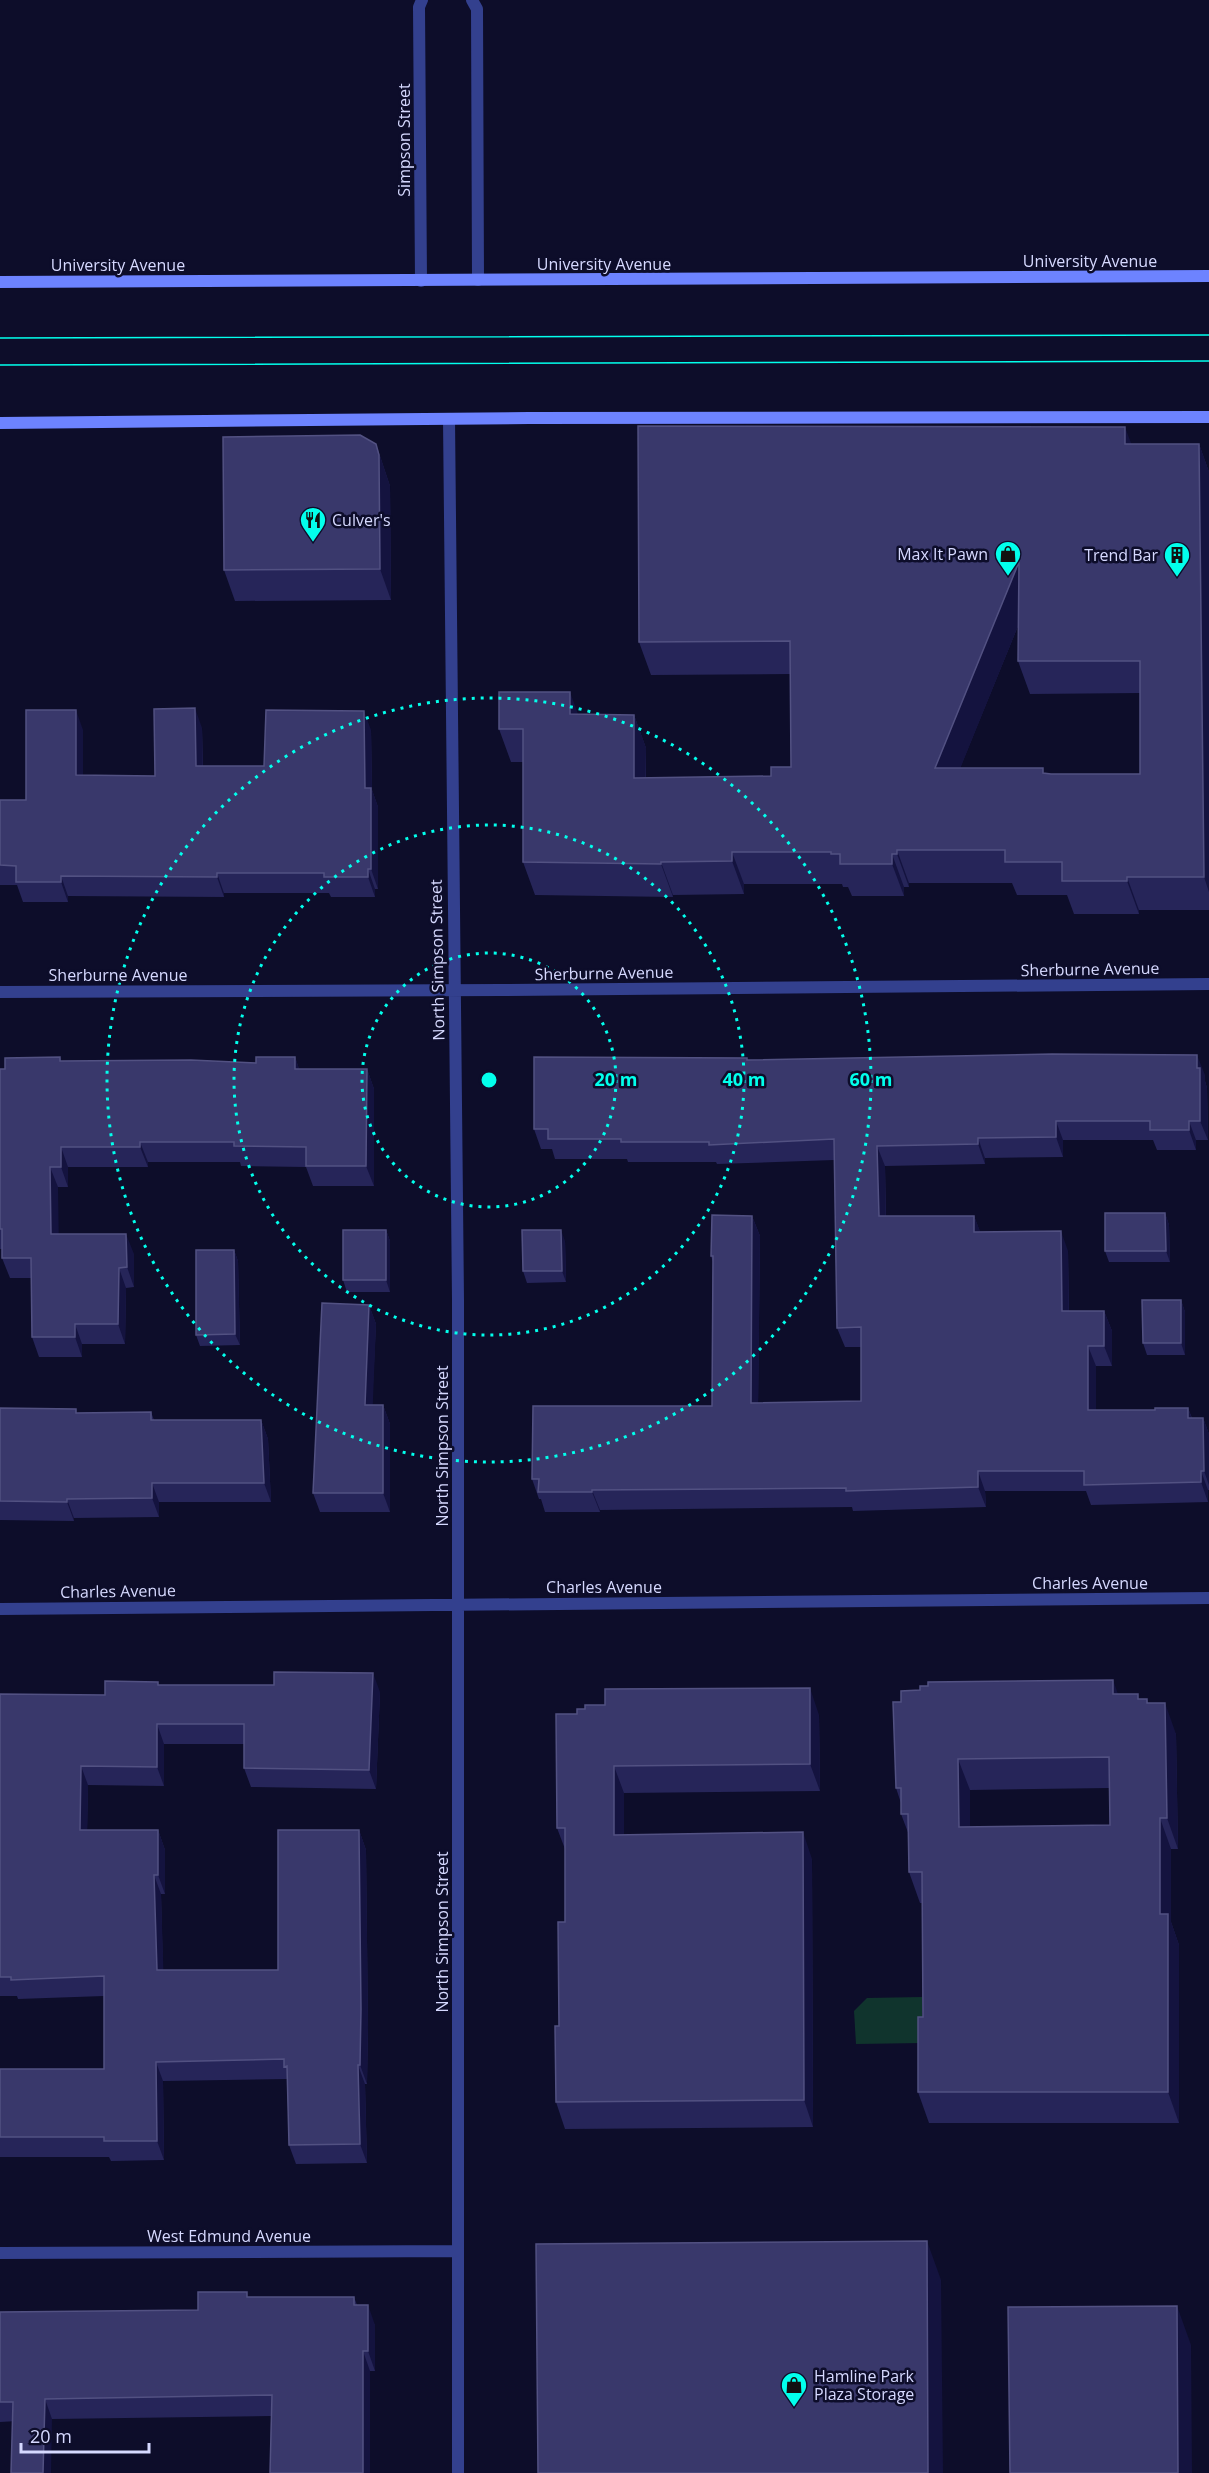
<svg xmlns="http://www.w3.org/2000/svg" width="1209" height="2473" font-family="'Open Sans',sans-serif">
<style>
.green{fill:#10342d}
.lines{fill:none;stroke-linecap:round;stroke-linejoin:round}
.street{stroke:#33408e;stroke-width:12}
.secondary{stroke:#6d83ff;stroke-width:12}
.tram{stroke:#02ffec;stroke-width:1.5}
.wall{fill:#262559;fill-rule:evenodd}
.shaded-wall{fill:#14133f}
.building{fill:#39386b;stroke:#525182;stroke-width:1.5;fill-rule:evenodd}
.ring{fill:none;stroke:#02ffec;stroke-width:3;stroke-dasharray:3 6}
.labels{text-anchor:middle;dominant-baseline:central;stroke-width:5;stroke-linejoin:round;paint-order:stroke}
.street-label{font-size:16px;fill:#d6d9ff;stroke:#0d0d2a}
.poi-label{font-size:16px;fill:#d6d9ff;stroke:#0d0d2a;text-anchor:start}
.centre{fill:#02ffec;stroke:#0d0d2a;stroke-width:3}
.ring-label{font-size:18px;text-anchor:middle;font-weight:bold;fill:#02ffec;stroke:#0d0d2a;stroke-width:5;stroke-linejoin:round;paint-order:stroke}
</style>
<rect width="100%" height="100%" fill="#0d0d2a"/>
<!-- green -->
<path class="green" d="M922,1997V2043L856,2044L854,2011L867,1998Z"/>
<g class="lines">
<!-- street -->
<path class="street" d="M472,0L477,9L478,280
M421,281L419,7L422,0
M449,419L458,1300V2473
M0,992L502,990L1209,984
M0,1609L1209,1598
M0,2253L458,2251"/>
<!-- secondary -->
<path class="secondary" d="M0,282L1209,276
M0,423L529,418L1209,417"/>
<!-- tram -->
<path class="tram" d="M0,338L1209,335
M0,365L1209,361"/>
</g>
<!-- wall -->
<path class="wall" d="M376,444L390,486L391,600L235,601L224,570Z
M1132,444H1199L1209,472V910H1139V914H1074L1067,895H1017L1012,883H909V887H904V896H852L848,887H843L842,884H744V894L673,895V897L535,895L523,862V762H511L499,729L579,714L634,715L646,748V778L771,776L791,767L790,674L651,675L639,642ZM1018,626V661L1030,694L1140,693V774H1051L960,768Z
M202,728L203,766H264L371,730L372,790L378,807V889H375V897H331L329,893H224V897L68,896V902H23L17,885H0V800H26L83,730V775L155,776Z
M60,1057L61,1061L256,1063L295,1057L299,1069H367L374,1089V1186H313L306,1167L241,1166L240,1162H148V1167H68V1187H58V1234L134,1254V1287L126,1288L125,1344H82V1357H39L32,1337L31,1278H10L2,1258V1249H0V1069H5Z
M747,1058L748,1060L1205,1075V1081L1207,1088L1208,1140H1196V1150H1157L1153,1140H1063V1157L985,1158V1164L885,1166L886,1216H974L980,1232L1068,1251L1069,1311H1104L1112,1331V1366H1096V1410H1155L1188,1408L1192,1418H1203L1209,1434V1490H1208V1502L1091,1505L1086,1491H985L986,1507L853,1511L852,1507L600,1510V1512H545L541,1499H539L532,1479L712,1406L713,1262L711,1256L752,1216L760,1236L758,1403L861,1401V1347H845L837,1328L834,1160L717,1164L716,1162H628L627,1159H555L552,1149H541L534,1129Z
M1165,1213L1169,1225L1170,1262H1109L1105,1251Z
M386,1230L390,1241V1292H347L343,1280Z
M565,1241L566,1282L527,1283L523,1271Z
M234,1250L238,1261L240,1345L200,1346L196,1335Z
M1181,1300L1185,1312V1355H1147L1143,1343Z
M369,1305L376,1324L372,1405H383L390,1424V1512H320L313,1493Z
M0,1408L77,1413L151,1412L154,1420H261L268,1439L271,1502H159V1517L74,1518V1521L0,1520Z
M159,1685L380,1692L376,1789L251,1787L244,1768V1744H164V1786L88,1785L87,1830H158L165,1850V1894H161L163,1970H278L359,1830L366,1850L368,2028L367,2084H365L367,2163L296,2164L289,2145L287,2079L163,2081L164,2160L111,2161L109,2157H0V2069H104V1996L18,1999L17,1996H0V1694L105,1695Z
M1118,1694L1139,1699H1147L1148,1703L1176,1734L1178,1849H1171V1922L1179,1945V2123H929L918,2092L923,2017L922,1903H920L909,1872V1835L901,1814V1803L896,1788L901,1702ZM1109,1788L1110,1825L970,1827V1790Z
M556,1714L819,1715L820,1791L624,1793V1835L812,1859L813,2127L565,2129L556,2102L565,1922V1849L557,1828Z
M249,2297H354L357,2305L375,2325V2371H370V2473H270L271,2416L52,2419L0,2422V2312L198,2310Z"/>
<!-- shaded-wall -->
<path class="shaded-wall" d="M1125,427L1137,459L1125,444Z
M376,444L390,486L391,600L380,569Z
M1199,444L1209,472V892L1204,877Z
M1019,562L1031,594L947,801L935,768Z
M570,692L582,725L570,714Z
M195,708L202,728L203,785L196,766Z
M76,710L83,730V795L76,775Z
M364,711L371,730L372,790L378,807V889L371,869L365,788Z
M634,715L646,748L645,811L634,778Z
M897,850L909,883V887L897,854Z
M732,852L744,884V894L732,861Z
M892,854L904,887V896L892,864Z
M661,862L673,895V897L661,864Z
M368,869L375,889V897L368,877Z
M217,873L224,893V897L217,877Z
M61,876L68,896V902L61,882Z
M1127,877L1139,910V914L1127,881Z
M1197,1055L1205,1075V1081L1207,1088L1208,1140L1200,1121Z
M295,1057L302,1077L295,1069Z
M367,1069L374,1089V1186L366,1166Z
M1056,1121L1063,1140V1157L1056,1137Z
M1189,1121L1196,1140V1150L1189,1130Z
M978,1138L985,1158V1164L978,1144Z
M140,1142L148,1162V1167L140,1147Z
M877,1146L885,1166L886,1236L879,1216Z
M61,1147L68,1167V1187L61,1167Z
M50,1167L58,1187L59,1254L51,1234Z
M1165,1213L1169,1225L1170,1262L1166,1251Z
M752,1216L760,1236L758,1423L751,1403Z
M974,1216L982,1236L974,1232Z
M386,1230L390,1241V1292L386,1280Z
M561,1230L565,1241L566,1282L562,1271Z
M1061,1231L1068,1251L1069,1331L1062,1311Z
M126,1234L134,1254V1287L127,1267Z
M234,1250L238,1261L240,1345L235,1334Z
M119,1268L126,1288L125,1344L118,1324Z
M1181,1300L1185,1312V1355L1181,1343Z
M369,1305L376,1324L372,1424L365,1405Z
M1104,1311L1112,1331V1366L1104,1346Z
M75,1324L82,1344V1357L75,1337Z
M1088,1346L1096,1366V1430L1088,1410Z
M383,1405L390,1424V1512L383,1493Z
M1188,1408L1195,1427L1188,1418Z
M1203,1418L1209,1434V1485L1204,1471Z
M261,1420L268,1439L271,1502L264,1483Z
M978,1471L985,1491L986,1507L978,1487Z
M1201,1471L1208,1490V1502L1201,1482Z
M152,1483L159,1502V1517L152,1498Z
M592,1490L600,1510V1512L592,1492Z
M67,1499L74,1518V1521L67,1502Z
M373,1673L380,1692L376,1789L369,1770Z
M1113,1680L1124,1711L1113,1694Z
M810,1688L819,1715L820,1791L810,1764Z
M1165,1703L1176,1734L1178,1849L1167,1818Z
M157,1724L164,1744V1786L157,1767Z
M958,1759L970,1790V1858L959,1827Z
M81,1766L88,1785L87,1850L80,1830Z
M614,1766L624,1793V1862L614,1835Z
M1160,1818L1171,1849V1922L1179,1945V2123L1168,2092L1160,1914Z
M158,1830L165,1850V1894L158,1875Z
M359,1830L366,1850L368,2028L367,2084L360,2065Z
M803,1832L812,1859L813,2127L804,2100Z
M154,1875L161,1894L164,1990L157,1970Z
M156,2062L163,2081L164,2160L157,2141Z
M358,2065L365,2084L367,2163L360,2144Z
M927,2241L941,2280L943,2473H928Z
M368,2305L375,2325V2371L368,2351Z
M1177,2306L1191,2345L1192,2473H1178Z
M363,2351L370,2371V2473H363Z
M45,2399L52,2419L51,2473H43Z"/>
<!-- building -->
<path class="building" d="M638,426L1125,427V444H1199L1204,877H1127V881H1062V862H1005V850H897V854H892V864H840V854H831V852H732V861L661,862V864L523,862V729H499V692H570V714L634,715V778L771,776V767H791L790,641L639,642ZM1019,562L1018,661H1140V774H1051L1043,773V768H935Z
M360,435L376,444L379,455L380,569L224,570L223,437Z
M195,708L196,766H264L266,710L364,711L365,788H371V869H368V877H324V873H217V877L61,876V882H16V866L0,865V800H26V710H76V775L155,776L154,709Z
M1052,1054L1197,1055V1068H1200V1121H1189V1130H1150V1121H1056V1137L978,1138V1144L877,1146L879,1216H974V1232L1061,1231L1062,1311H1104V1346H1088V1410H1155V1408H1188V1418H1203L1204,1471H1201V1482L1084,1485V1471H978V1487L846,1491V1488L592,1490V1492H538L539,1479H532L533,1406H712L713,1256H711L712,1215L752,1216L751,1403L861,1401V1327L837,1328L834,1139L709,1145V1142H621V1139H548V1129H534V1057L747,1058V1060Z
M60,1057V1061L191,1060L256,1063V1057H295V1069H367L366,1166H306V1147L234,1146V1142H140V1147H61V1167H50L51,1234H126L127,1267L119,1268L118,1324H75V1337H32L31,1258H2V1229H0V1069H5V1058Z
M1105,1213H1165L1166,1251H1105Z
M343,1230H386V1280H343Z
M522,1230H561L562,1271H523Z
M196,1250H234L235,1334L196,1335Z
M1142,1300H1181V1343H1143Z
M322,1303L369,1305L365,1405H383V1493H313Z
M0,1408L76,1409V1413L151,1412V1420H261L264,1483H152V1498L67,1499V1502L0,1501Z
M274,1672L373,1673L369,1770L244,1768V1724H157V1767L81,1766L80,1830H158V1875H154L157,1970H278V1830H359L361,2009L360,2065H358L360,2144L289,2145L287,2066L284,2067V2059L156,2062L157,2141H104V2137H0V2069H104V1976L11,1980V1977H0V1694L105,1695V1681L158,1682V1685H274Z
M1113,1680V1694H1138V1699H1147V1703H1165L1167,1818H1160V1914H1168V2092H918V2017H923L922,1872H909L908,1814H901V1788H896L893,1702H901V1691L920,1690V1686H928V1682ZM1109,1757L1110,1825L959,1827L958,1759Z
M810,1688V1764L614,1766V1835L803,1832L804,2100L556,2102L555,2026H559L558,1922H565V1828H557L556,1714H577V1709H585V1705H605V1689Z
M927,2241L928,2473H538L536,2244Z
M198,2292H247V2297H354V2305H368V2351H363V2473H270L272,2395L45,2399L43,2473H11L13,2402H0V2312L198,2310Z
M1177,2306L1178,2473H1010L1008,2307Z"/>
<!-- distance rings -->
<g class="ring">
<circle cx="489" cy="1080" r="127"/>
<circle cx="489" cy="1080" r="255"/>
<circle cx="489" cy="1080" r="382"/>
</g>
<!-- icons -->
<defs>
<g id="restaurant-pin" transform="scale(1.35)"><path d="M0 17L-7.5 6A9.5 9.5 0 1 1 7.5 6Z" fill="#02ffec" stroke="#0d0d2a"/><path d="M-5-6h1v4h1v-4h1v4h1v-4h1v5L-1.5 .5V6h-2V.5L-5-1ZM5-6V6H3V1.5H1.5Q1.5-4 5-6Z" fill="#111"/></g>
<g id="shop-pin" transform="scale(1.35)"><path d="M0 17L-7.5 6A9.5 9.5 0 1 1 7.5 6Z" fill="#02ffec" stroke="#0d0d2a"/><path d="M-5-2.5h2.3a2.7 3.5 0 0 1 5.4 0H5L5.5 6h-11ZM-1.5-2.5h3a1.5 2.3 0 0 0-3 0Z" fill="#111"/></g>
<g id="building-pin" transform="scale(1.35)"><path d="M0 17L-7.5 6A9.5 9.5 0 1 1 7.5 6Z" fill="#02ffec" stroke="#0d0d2a"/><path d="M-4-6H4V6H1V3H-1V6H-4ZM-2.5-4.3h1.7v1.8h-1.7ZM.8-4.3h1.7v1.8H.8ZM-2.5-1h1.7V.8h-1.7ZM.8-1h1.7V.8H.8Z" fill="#111"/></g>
</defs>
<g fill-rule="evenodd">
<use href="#restaurant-pin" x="313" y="520"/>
<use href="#shop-pin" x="1008" y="554"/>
<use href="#building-pin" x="1177" y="555"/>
<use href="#shop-pin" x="794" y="2385"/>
</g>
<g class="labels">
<!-- street labels -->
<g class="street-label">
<text transform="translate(404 140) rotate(-90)">Simpson Street</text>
<text x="1090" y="261">University Avenue</text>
<text x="604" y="264">University Avenue</text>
<text x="118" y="265">University Avenue</text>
<text transform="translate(437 960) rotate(-91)">North Simpson Street</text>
<text transform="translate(1090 969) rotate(-1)">Sherburne Avenue</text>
<text transform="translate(604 973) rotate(-1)">Sherburne Avenue</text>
<text x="118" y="975">Sherburne Avenue</text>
<text transform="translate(442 1446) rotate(-90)">North Simpson Street</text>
<text x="1090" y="1583">Charles Avenue</text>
<text x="604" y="1587">Charles Avenue</text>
<text transform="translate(118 1591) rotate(-1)">Charles Avenue</text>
<text transform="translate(442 1932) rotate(-90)">North Simpson Street</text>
<text x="229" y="2236">West Edmund Avenue</text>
</g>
<!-- poi labels -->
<g class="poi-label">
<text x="332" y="520">Culver's</text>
<text x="988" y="554" text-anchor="end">Max It Pawn</text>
<text x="1158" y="555" text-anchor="end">Trend Bar</text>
<text x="814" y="2376">Hamline Park<tspan x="814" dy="18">Plaza Storage</tspan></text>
</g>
</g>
<circle cx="489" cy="1080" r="9" class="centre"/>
<g class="ring-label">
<text x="616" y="1086">20 m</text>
<text x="744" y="1086">40 m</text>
<text x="871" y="1086">60 m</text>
</g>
<!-- scale -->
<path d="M21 2443v9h128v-9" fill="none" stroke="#d6d9ff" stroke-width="3"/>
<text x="30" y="2443" font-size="18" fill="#d6d9ff" stroke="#0d0d2a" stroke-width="4.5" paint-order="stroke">20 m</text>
</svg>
